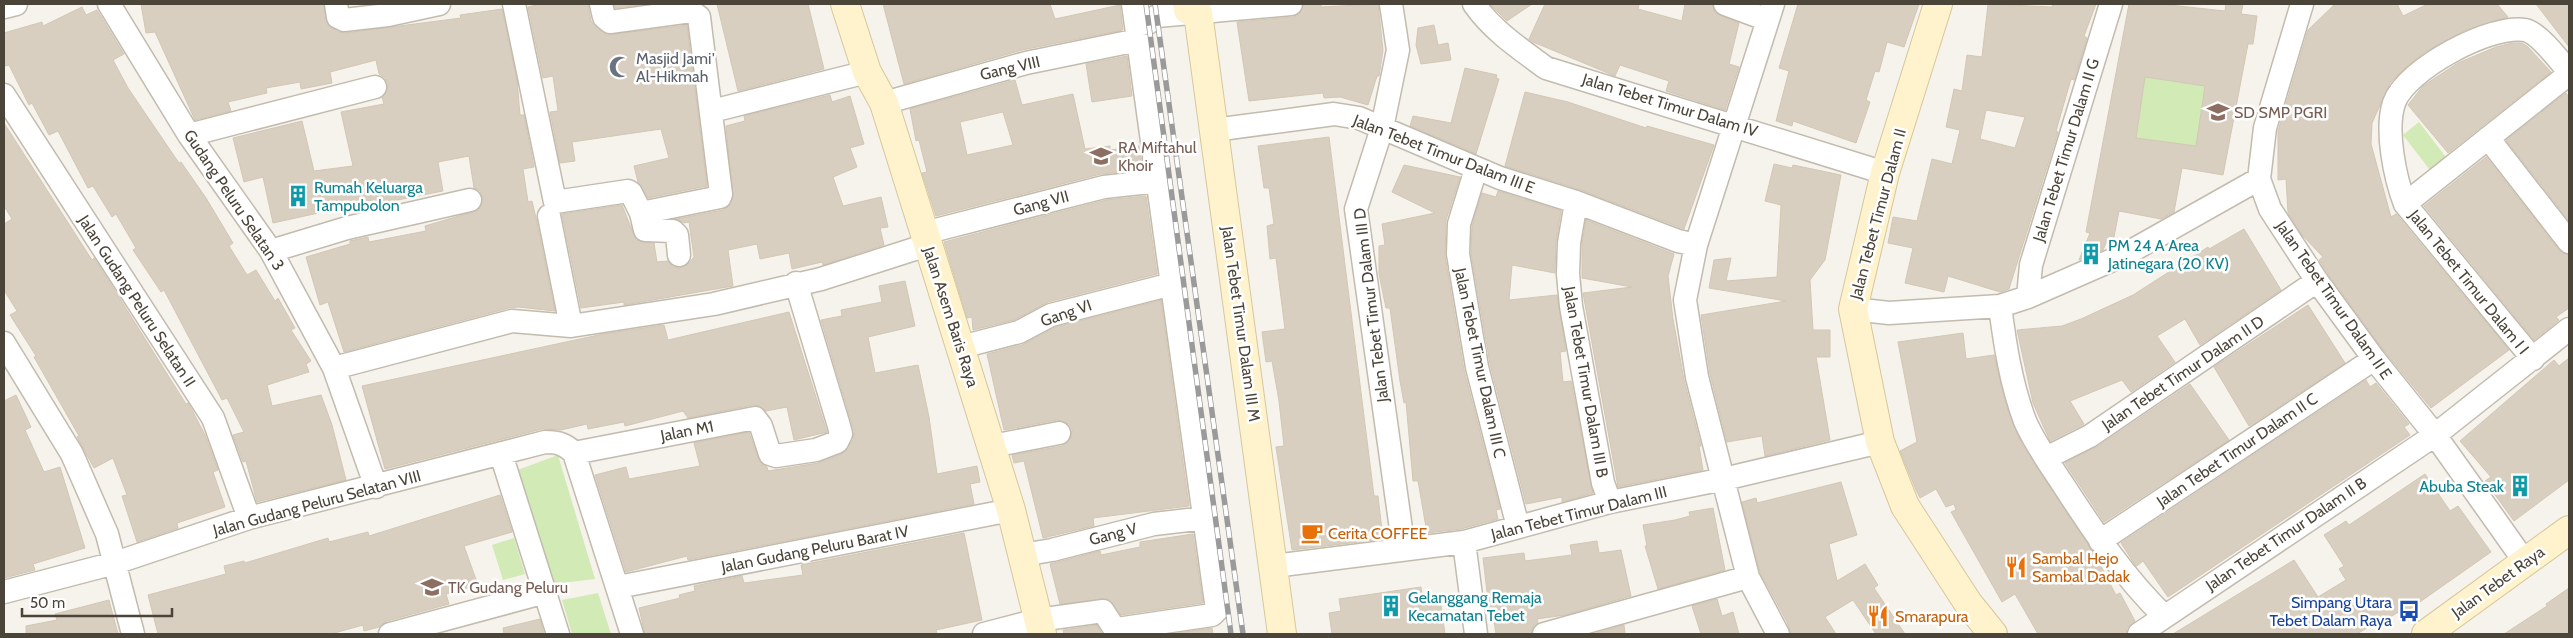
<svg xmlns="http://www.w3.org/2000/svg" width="2573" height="638" font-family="Cabin,sans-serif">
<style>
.green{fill:#d2eab5}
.building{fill:#d8cfc1;stroke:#d3c7b4;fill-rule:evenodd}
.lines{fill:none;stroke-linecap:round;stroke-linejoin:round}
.street-casing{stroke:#c2bbae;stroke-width:25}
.secondary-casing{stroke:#d6c79b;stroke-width:30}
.street{stroke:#fff;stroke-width:22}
.secondary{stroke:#fff3cd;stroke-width:28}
.rail-casing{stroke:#9a9a9a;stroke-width:5.5}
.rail{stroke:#fff;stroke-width:4;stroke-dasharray:11;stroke-linecap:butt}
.labels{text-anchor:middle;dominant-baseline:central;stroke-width:5;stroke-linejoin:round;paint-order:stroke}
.worship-label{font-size:16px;fill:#5b616d;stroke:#fff;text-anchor:start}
.street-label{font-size:16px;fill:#4b4439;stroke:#fff}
.education-label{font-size:16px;fill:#785e54;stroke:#fff;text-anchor:start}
.culture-label{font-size:16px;fill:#0d838f;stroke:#fff;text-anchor:start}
.food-label{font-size:16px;fill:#c56008;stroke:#fff;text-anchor:start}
.transit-label{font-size:16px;fill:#164399;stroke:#fff;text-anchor:end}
</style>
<rect width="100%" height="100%" fill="#f6f3ec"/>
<!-- green -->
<path class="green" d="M2145,77L2205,86L2196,146L2136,138Z
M2419,122L2449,161L2433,174L2403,135Z
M558,455L595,579L554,584L515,471Z
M514,538L525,574L503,580L492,545Z
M598,593L611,634H572L562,600Z"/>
<!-- building -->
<path class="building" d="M141,4H323L328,25L338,32L345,33L461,18L460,15L502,9L517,81L520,115H524L534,167L523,169L528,202L532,201L536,218L555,311L518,307L509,308L344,352L328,302L320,305L306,257L350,244V241L368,237L369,242L426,231L425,226L479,210L483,198L480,191L474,188L469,156L438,162L443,191L372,205L371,200L331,207L332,210L273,223L263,177L244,182L233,138L302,121L314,171L353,166L341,112L384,104L382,97L387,91L388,84L385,78L379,74L376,60L330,72L332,83L301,89L300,82L266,88L267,93L228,102L231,111L195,120L155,32L146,33Z
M541,4H588L591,21L596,27L607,35L687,25L707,186L648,198L638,182L634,166L669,158L661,129L572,142L575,161L560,163L550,112L558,111L553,76L543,78L528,7Z
M614,4H647L615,8Z
M717,4H808L824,69L738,91Z
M883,4H1050L1055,19L1120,5L1123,30L1022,50L904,84Z
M1304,4H1321V7L1378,4L1383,50L1379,76H1377L1368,105L1340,97L1324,98L1323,93L1249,101L1237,22L1293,17L1299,14Z
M1490,4H1532L1507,21Z
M1545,4H1639L1638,9L1682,21L1685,4H1712L1715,13L1739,23L1729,64L1739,67L1725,110L1666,91L1669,81L1620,65L1615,76L1533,42L1529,39Z
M1798,4H1919L1904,47L1887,42L1879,72L1875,71L1866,100L1870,102L1856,143L1793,121L1792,126L1776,121L1789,71L1779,68Z
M1988,4L2052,7L2053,4H2096L2084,36L2087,38L2074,80L2071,79L2056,131L2058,132L2009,289L2000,292L1948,276L1944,292L1905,283L1913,248L1888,243L1893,217L1917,221L1932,159L1952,164L1960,130L1946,127L1954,89L1962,91L1967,55L1982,57ZM1986,110L2025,117L2015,148L1980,139Z
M2129,4H2160L2225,11L2226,4H2243L2241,14L2257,16L2253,44H2248L2223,175L2182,168L2174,212L2161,219L2119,211L2114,237L2109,236L2103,250L2079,260L2090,233L2086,232ZM2145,77L2205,86L2196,146L2136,138Z
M2335,4H2397L2403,16L2428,4H2497L2508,17L2466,30L2425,52L2407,66L2390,83L2372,123L2371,144L2391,217L2396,214L2509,350L2431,408L2384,351L2328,274L2319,260L2323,257L2302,235L2288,213L2286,179L2278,180V131L2308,30Z
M2536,4H2569V47Z
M82,7L86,15L97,10L124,54L113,60L128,88L179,163L181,162L206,198L233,243L229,246L247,275L256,270L275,301L278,298L295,328L291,330L311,361L306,364L309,372L267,385L272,406L321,395L332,425L346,480L257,502L246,461L243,462L233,435L244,432L227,398L222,400L164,290L161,292L133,250L136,248L116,214L112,217L93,186L88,188L58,131L49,135L32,103L29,105L9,65L4,66V33L42,22L43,26Z
M1434,25L1438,45L1448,43L1451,60L1421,64L1416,45L1418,28Z
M2512,43H2522L2528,47L2551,72L2448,153L2408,105L2423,86L2458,63L2496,47Z
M1127,56L1132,96L1092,102L1086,64Z
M1465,68L1497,75L1496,78L1499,79L1476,154L1410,126L1413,116L1451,123Z
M1015,80L1022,105L1073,94L1085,149L1110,146V150L1139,146L1143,170L1101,174L936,216L922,173L927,172L919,140L916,141L910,109ZM1003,112L1013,145L967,155L960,122Z
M1525,92L1568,102L1646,128L1647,126L1714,145L1684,229L1581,190L1505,166Z
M2566,93L2569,97V221L2506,140Z
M830,95L832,102L850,96L864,144L850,148L857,167L833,177L843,206L881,197L888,227L880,228L884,245L823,265L822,262L792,269L789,253L760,259L757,244L728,250L733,286L624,305V302L581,308L562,214L622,205L636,240L654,243L657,262L668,261L673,267L680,268L686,266L694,257L689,222L684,223L677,219L723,210L729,206L733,198L726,126L745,121L744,116Z
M4,123L92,260L94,258L110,283L186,404L188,403L192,410L205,435L218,470L213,472L225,507L177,523L178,528L137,542L122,496L127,495L113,458L94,468L77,437L79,436L34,357L36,356L10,315L17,311L4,290V224L12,219L4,206Z
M1329,137L1374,496H1378L1383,539L1292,550L1276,447L1284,446L1279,401L1272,361L1266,362L1262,332L1285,329L1276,258L1270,259L1267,226L1274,224L1269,188H1264L1258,146Z
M2486,157L2559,250L2569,255V308L2556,317L2559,320L2534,340L2424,206Z
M1774,164L1792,168L1793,165L1841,175L1825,260L1810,280L1813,330H1830V357H1816L1830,440L1765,456L1762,436L1727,442L1710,374L1701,315L1786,301L1709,288L1714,260L1731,258L1726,281L1777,277L1781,205L1765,201Z
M1404,165L1460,177L1446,220L1445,256L1464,370L1500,509L1496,510L1498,519L1461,529L1427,533L1418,481H1413L1406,402L1404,403L1400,381L1390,308H1386L1379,274V246L1385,245L1382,224L1435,213L1392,192Z
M1498,191L1561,211L1556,242L1555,273L1512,265L1509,300L1557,295L1566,351L1560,352L1563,382L1571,381L1593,493L1562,502V497L1526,504L1490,364L1471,253L1472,226L1482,193L1496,197Z
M1146,196L1157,274L1048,302L1014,320L973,330L972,317L967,318L944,242L1106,200Z
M1586,220L1674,254L1668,276L1673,319L1684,380L1701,446H1699L1703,470L1618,487L1583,293L1632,287L1582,278V244Z
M2244,229L2281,290L2200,345L2185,319L2157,336L2175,362L2131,392L2122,380L2070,401L2084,424L2050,441L2033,403L2017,330L2062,326L2081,319L2133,295L2208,247L2209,249Z
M905,281L915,326L868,337L875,373L918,365L929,417L937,474L977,466L980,482L970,484L974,504L688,560L687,556L626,572L595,475L626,467L629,479L700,466L694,443L749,432L758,458L767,467L768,471L818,463L842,454L853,440L854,431L821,320L842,316L841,310L882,302L879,286Z
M1161,300L1189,506L1093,518L1094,526L1043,538L1024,461L1014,463L1012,455L1062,446L1071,438L1072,430L1069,424L1057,420L1004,430L987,354L1022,345L1056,327Z
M2308,305L2345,363L2249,426L2214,367Z
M789,312L827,432L794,440L787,407L766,411L760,406L753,405L688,418L683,411L625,426L624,422L588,429L587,424L561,430L542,429L385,469L362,386L603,334L664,325L668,340Z
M1963,333L1966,359L1994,355L2008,411L2022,444L2095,555L2116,595L2120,593L2135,621L2127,628L2126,634H2038L2015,594L2002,602L1951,512L1956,510L1954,504L1946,507L1936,489L1920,498L1916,490L1900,451L1917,442L1898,342Z
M2569,358V480L2514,521L2485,481L2491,477L2460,441L2554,360L2559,366Z
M2366,380L2370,387L2376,383L2409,424L2404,427L2410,435L2168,597L2143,561L2137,566L2135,565L2121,543Z
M2190,384L2229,440L2104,522L2065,463L2097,447Z
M16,395L31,427L25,430L44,472L60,467L85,548L33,564L35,570L4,578V401Z
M2425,474L2450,511L2458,506L2491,552L2407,611L2405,608L2374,627L2373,624L2357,634H2173L2294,560L2318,597L2346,580L2339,569L2344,566L2324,535L2346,521L2349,525Z
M1841,482L1857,535L1829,544L1837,581L1865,564L1878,585L1874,588L1905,634H1876L1853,600L1825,617L1836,634H1791L1787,622L1760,572L1742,502L1756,498L1757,503Z
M500,495L512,532L464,546L478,585L446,594L449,604L387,621L379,627L364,631L363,625L331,634H158L148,595L226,574L224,566L244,561L245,563L328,538L329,542L368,532L369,536Z
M1713,508L1725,570L1658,589L1645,546H1647L1643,525L1675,520L1690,516L1689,512Z
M964,533L982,620L936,630L937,634H645L639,608L680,598L679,595L695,591L694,586L742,576L744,583L803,575L801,565Z
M1193,534L1203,603L1121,615L1108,599L1060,604L1050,564L1100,551L1101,555L1140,547V542Z
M1597,541L1599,553L1621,550L1631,596L1565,615L1537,619L1538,623L1534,625L1531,634H1496L1492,608H1489L1483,558L1524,553L1525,561L1572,555L1570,545Z
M1421,587L1423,600L1440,598L1445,634H1332L1329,613L1341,611L1339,599Z
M2569,588V634H2504L2547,606L2546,604Z
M1717,599L1722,616L1733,612L1739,634H1701L1692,606Z
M109,600L118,634H26V626L57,620L55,614Z
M540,619L544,634H504L503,628Z
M1097,625L1102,634H1064L1063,630Z
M1624,625L1625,634H1593Z
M1212,628L1213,634H1171Z"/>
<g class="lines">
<!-- street casing -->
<g class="street-casing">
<path id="street" d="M109,4L189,135L271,251L334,368L376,487
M336,4L338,17L344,20L388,15L439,4
M514,4L555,202L628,191L631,193L641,213L645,230L673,231L677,235L679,255
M601,4L604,17L610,22L691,11L699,17L721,194L720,197L641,213
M1391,4L1398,50L1382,128L1356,209L1401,529V550
M1474,4C1493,31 1519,48 1546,68L1885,173
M1725,4L1768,20
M1773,4L1696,245L1685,300L1697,377L1748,577L1778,634
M2302,4L2265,128L2259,179L2270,209L2317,281L2374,359L2435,435L2525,562
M4,7L16,4
M1136,25L1148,23L1157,16L1291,4
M4,95L213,418L249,518
M884,103L1026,63L1138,40
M712,111L867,72
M1214,130L1334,114L1359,118L1500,178L1576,202L1678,241L1696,245
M189,135L375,87
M2488,138L2569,242
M1476,169L1459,224L1458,254L1477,367L1518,527
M1576,202L1569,243L1568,274L1571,306L1603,483L1610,502
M2405,204L2569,74
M549,216L571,326
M924,233L1104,187L1159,181
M271,251L347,228L470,200
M2028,297L2031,265L2111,4
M2000,306C2005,345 2011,384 2025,421C2035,444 2051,466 2064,486C2094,532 2124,577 2164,616
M1853,309L1889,313L2000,306L2028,297L2126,254L2259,179
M4,343L72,454L107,534L133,634
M961,347L1019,332L1051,315L1172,284
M2533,359L2405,204C2395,178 2385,130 2394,103C2406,69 2491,24 2525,30C2539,33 2560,61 2569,72
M334,368L512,321L571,326L714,304L821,279L927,245
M992,446L1059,433
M574,453L755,418L761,426L770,454L776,456L816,450L837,442L841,434L839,426L796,283
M501,454L558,634
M2046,458L2090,436L2317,281
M2100,541L2374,359
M1464,542L1476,634
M1022,555L1052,550L1154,524L1205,518
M1274,566L1464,542L1610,502L1724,479L1880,442
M618,587L1011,510
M4,592L115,563L249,518L545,442C558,442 565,444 574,453L632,634
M390,634L546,592
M984,634L1038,620L1103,611L1114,628L1117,629L1212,615L1217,610L1133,4
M1544,634L1748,577
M2139,634L2435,435L2569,329"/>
</g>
<!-- secondary casing -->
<g class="secondary-casing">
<path id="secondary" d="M845,4L867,72L884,103L1011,510L1042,634
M1187,4L1188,10L1198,13L1282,634
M1938,4L1885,173L1853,309L1880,442L1905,506L1968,603L1993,634
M2426,634L2569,530"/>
</g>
<!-- street -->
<use href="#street" class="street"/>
<!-- secondary -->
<use href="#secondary" class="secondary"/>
<!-- rail casing -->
<g class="rail-casing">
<path id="rail" d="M1146,4L1231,634
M1155,4L1243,634"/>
</g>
<!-- rail -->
<use href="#rail" class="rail"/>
</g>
<!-- icons -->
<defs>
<g id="mosque-bare" transform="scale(1.725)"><path d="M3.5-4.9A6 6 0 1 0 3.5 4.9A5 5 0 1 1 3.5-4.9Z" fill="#6b7280" stroke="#fff" stroke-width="2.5" paint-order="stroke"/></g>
<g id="school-bare" transform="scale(1.725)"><path d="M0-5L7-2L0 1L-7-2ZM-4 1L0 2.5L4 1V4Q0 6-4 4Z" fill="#8d6e63" stroke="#fff" stroke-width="2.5" paint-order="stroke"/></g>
<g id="building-bare" transform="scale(1.725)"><path d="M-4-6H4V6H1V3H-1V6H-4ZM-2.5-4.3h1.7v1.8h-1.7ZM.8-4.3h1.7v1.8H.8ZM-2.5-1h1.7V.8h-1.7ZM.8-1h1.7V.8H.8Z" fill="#0f9aa8" stroke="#fff" stroke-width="2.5" paint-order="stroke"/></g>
<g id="cafe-bare" transform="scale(1.725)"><path d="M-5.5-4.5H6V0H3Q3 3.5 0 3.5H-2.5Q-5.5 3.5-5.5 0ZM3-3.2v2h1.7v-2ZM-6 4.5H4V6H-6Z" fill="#e8710a" stroke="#fff" stroke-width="2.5" paint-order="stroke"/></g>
<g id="restaurant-bare" transform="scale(1.725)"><path d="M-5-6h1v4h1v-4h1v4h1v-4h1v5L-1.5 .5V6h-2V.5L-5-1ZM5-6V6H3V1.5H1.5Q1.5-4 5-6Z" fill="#e8710a" stroke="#fff" stroke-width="2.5" paint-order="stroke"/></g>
<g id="bus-bare" transform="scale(1.725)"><path d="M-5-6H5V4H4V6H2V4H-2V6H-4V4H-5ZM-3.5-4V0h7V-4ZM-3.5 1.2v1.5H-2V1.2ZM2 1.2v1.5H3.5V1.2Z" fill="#1a4fb4" stroke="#fff" stroke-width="2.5" paint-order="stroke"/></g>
</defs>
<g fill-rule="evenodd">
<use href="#mosque-bare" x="620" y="67"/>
<use href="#school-bare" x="2218" y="112"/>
<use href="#school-bare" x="1101" y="156"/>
<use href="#building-bare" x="298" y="196"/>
<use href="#building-bare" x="2091" y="254"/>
<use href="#building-bare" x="2520" y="486"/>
<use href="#cafe-bare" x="1312" y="533"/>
<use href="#restaurant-bare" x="2016" y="567"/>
<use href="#school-bare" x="432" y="587"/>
<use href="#building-bare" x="1391" y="606"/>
<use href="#bus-bare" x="2409" y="611"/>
<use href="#restaurant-bare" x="1878" y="616"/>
</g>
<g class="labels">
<!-- worship labels -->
<g class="worship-label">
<text x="636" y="58">Masjid Jami'<tspan x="636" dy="18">Al-Hikmah</tspan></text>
</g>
<!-- street labels -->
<g class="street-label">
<text transform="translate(1010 68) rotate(-13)">Gang VIII</text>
<text transform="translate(1670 105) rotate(17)">Jalan Tebet Timur Dalam IV</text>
<text transform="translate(2066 150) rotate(-73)">Jalan Tebet Timur Dalam II G</text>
<text transform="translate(1444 154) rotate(21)">Jalan Tebet Timur Dalam III E</text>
<text transform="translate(234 200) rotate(56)">Gudang Peluru Selatan 3</text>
<text transform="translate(1041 203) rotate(-15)">Gang VII</text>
<text transform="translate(1878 214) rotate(-75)">Jalan Tebet Timur Dalam II</text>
<text transform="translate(2469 282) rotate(51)">Jalan Tebet Timur Dalam I I</text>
<text transform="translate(2334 300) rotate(55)">Jalan Tebet Timur Dalam II E</text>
<text transform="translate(137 301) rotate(57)">Jalan Gudang Peluru Selatan II</text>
<text transform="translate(1371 305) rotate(-97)">Jalan Tebet Timur Dalam III D</text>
<text transform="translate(1066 313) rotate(-19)">Gang VI</text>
<text transform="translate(951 317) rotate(72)">Jalan Asem Baris Raya</text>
<text transform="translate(1241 324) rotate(82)">Jalan Tebet Timur Dalam III M</text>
<text transform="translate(1480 363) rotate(78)">Jalan Tebet Timur Dalam III C</text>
<text transform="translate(2183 373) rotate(-34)">Jalan Tebet Timur Dalam II D</text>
<text transform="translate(1586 382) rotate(80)">Jalan Tebet Timur Dalam III B</text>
<text transform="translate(687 431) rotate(-11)">Jalan M1</text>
<text transform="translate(2237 450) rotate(-34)">Jalan Tebet Timur Dalam II C</text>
<text transform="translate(317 503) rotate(-15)">Jalan Gudang Peluru Selatan VIII</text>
<text transform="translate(1579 513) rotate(-14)">Jalan Tebet Timur Dalam III</text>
<text transform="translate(1113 534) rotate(-14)">Gang V</text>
<text transform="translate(2286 534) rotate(-34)">Jalan Tebet Timur Dalam II B</text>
<text transform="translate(815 549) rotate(-11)">Jalan Gudang Peluru Barat IV</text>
<text transform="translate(2498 582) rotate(-36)">Jalan Tebet Raya</text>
</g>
<!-- education labels -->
<g class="education-label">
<text x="2234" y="112">SD SMP PGRI</text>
<text x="1118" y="147">RA Miftahul<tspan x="1118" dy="18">Khoir</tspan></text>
<text x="448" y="587">TK Gudang Peluru</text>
</g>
<!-- culture labels -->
<g class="culture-label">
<text x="314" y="187">Rumah Keluarga<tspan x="314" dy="18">Tampubolon</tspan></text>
<text x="2108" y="245">PM 24 A Area<tspan x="2108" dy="18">Jatinegara (20 KV)</tspan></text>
<text x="2504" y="486" text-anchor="end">Abuba Steak</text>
<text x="1408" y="597">Gelanggang Remaja<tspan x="1408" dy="18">Kecamatan Tebet</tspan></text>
</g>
<!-- food labels -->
<g class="food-label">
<text x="1328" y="533">Cerita COFFEE</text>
<text x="2032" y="558">Sambal Hejo<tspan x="2032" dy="18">Sambal Dadak</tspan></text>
<text x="1895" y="616">Smarapura</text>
</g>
<!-- transit labels -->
<g class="transit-label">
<text x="2392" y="602">Simpang Utara<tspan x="2392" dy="18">Tebet Dalam Raya</tspan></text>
</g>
</g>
<!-- border -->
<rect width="2573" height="638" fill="none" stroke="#4b4439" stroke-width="10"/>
<!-- scale -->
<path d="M22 608v8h150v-8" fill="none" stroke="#4b4439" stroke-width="2.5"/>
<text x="30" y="608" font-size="15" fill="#4b4439" stroke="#ffffff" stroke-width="4" paint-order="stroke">50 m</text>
</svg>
